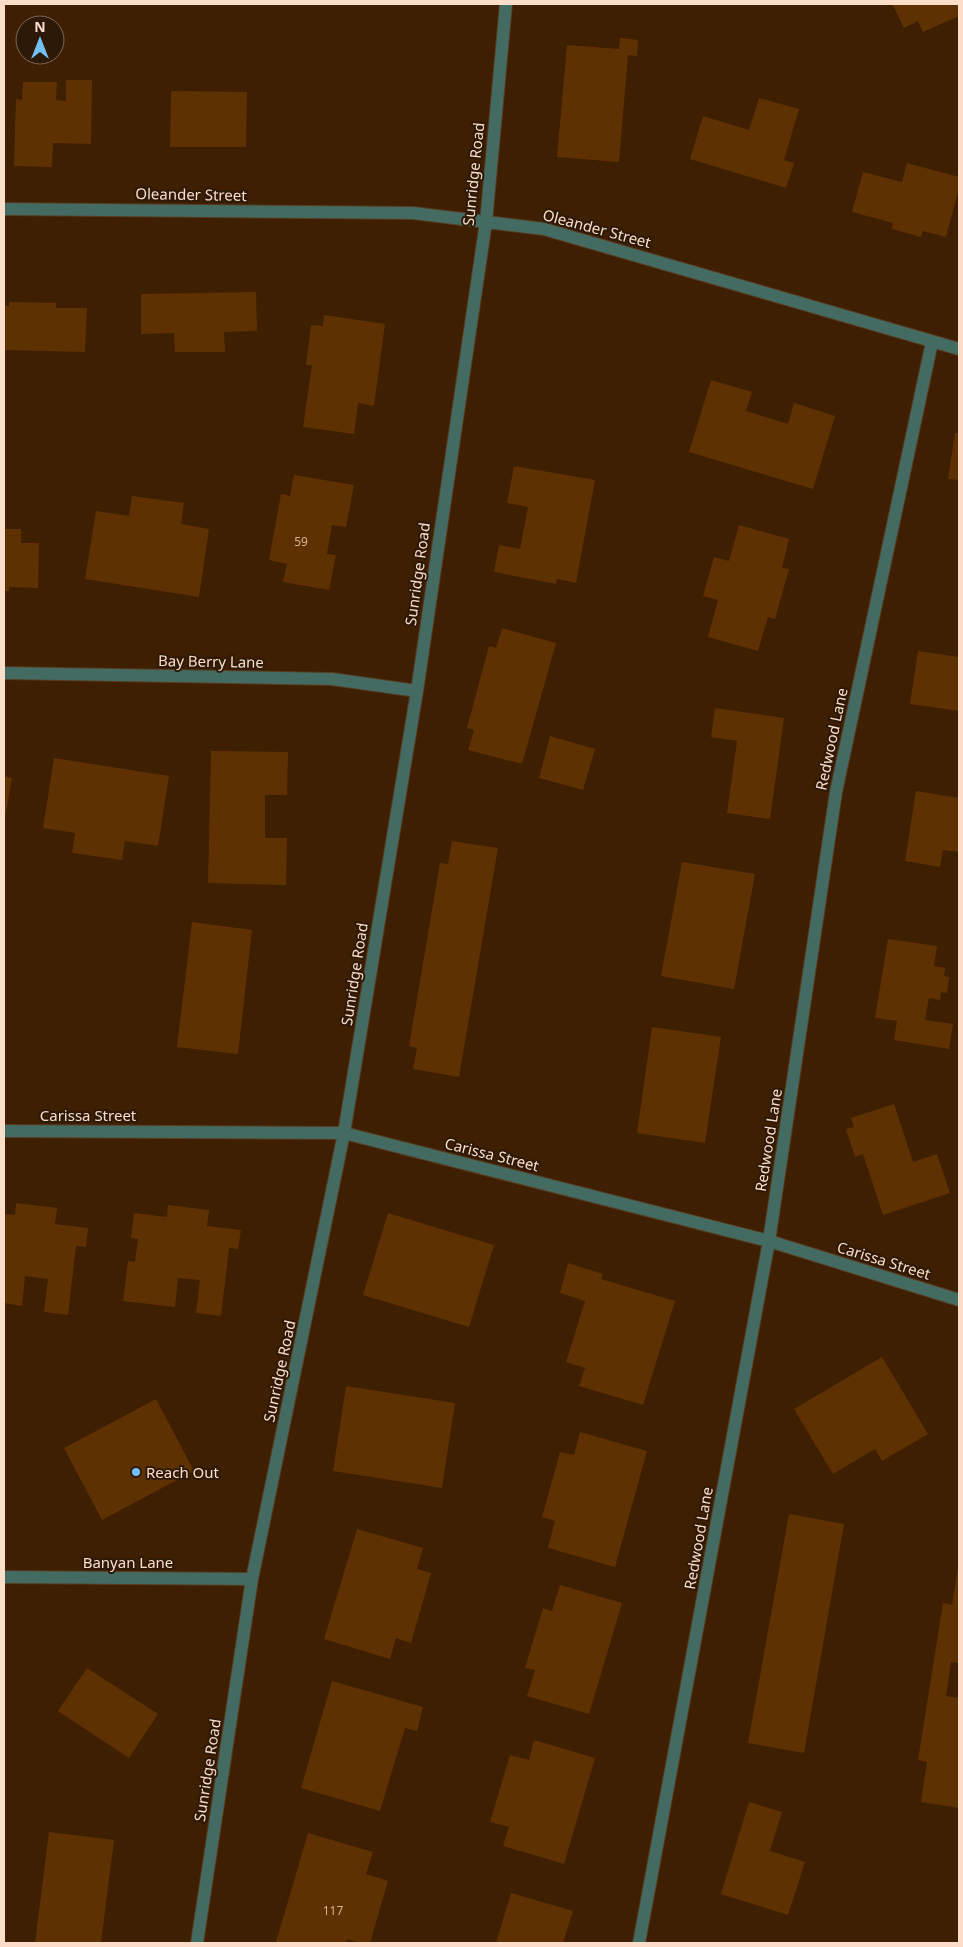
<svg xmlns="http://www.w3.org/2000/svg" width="963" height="1947" font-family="'Noto Sans',sans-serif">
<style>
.building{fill:#5e3103}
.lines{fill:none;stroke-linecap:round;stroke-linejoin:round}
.minor-casing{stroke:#583a1e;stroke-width:14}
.minor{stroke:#436b62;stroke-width:12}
.poi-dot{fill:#72c1f5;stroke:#2d1908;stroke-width:2}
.labels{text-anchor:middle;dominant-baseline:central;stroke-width:4;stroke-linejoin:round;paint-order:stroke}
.number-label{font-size:12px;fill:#d3b398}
.street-label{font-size:15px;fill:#fadec9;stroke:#2d1908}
.poi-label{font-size:15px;fill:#fadec9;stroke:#2d1908;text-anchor:start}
</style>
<rect width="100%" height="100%" fill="#3e1f02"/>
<!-- building -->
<path class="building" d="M896,4H959V16L923,32L918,21L904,28L893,5Z
M620,38L638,40L637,56L628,55L619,162L557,157L567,45L619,49Z
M66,80H92L91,144L53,143L52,167L14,166L16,99L22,100L23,82H57L56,100L66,101Z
M171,91L247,92L246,147H170Z
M759,98L799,109L784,160L794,163L786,188L690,159L703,116L749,130Z
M907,163L959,177V188L946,237L923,231L921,237L892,229L893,223L852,212L863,172L902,182Z
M256,292L257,331L224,332L225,352H175L174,333L141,334V294Z
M9,302L56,303V308H87L85,352L4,350V306H9Z
M324,315L385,324L374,406L358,403L354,434L303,427L312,365H306L311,325L323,326Z
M711,380L752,392L746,411L788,424L794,403L835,416L813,489L689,452Z
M955,433H959V480L948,479Z
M514,466L595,480L576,583L557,579L556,584L494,572L499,545L520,549L528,507L507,503Z
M294,475L354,485L346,527L332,525L327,554L336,555L329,590L283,582L287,564L269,560L281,494L290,496Z
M132,496L184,503L181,524L209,529L199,597L85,579L96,511L129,516Z
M739,525L789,539L782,568L789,569L775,619L768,617L758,651L708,637L718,600L703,596L714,557L729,561Z
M4,529H21V543H39L38,588L9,587V591H4Z
M502,628L556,643L522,764L468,750L474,730L467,728L489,646L496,648Z
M918,651L959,657V711L910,704Z
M715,708L784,718L770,819L727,813L737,741L711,737Z
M550,736L595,749L583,790L539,778Z
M211,751L288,752L287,795H265V838H287L286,885L208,883Z
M54,758L169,776L158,846L125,841L122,860L72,853L75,833L43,828Z
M4,776L12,778L5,817H4Z
M916,791L959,798V852L943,850L940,867L905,861Z
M452,841L498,848L459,1077L413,1069L417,1048L409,1046L440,863L448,864Z
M682,862L755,874L734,989L661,976Z
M192,922L252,930L238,1054L177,1047Z
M888,939L937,946L934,966L945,968L944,976L949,977L947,993L941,992L940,1000L929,998L925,1020L953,1024L949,1049L894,1040L897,1021L875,1018Z
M652,1027L721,1037L705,1143L637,1133Z
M894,1104L913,1162L937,1154L950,1193L883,1215L863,1154L855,1157L846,1129L854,1127L851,1118Z
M16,1203L57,1208L55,1224L88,1228L86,1247L76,1246L68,1315L44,1312L48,1279L25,1276L22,1306L4,1303V1214L15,1215Z
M168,1205L209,1210L207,1226L241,1230L238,1249L229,1248L221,1316L196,1313L200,1280L178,1278L175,1307L123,1301L128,1261L135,1262L138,1239L131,1238L134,1213L167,1217Z
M388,1213L494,1245L469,1327L363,1295Z
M568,1263L603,1274L601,1279L675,1301L643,1405L579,1386L585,1368L566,1362L585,1301L560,1293Z
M882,1357L928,1434L882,1461L875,1449L833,1474L794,1409Z
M346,1386L455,1403L442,1488L333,1471Z
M156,1399L194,1471L102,1520L64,1448Z
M580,1432L647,1451L615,1567L548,1548L555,1521L542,1517L560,1452L574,1455Z
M789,1514L844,1524L804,1753L748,1743Z
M357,1529L423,1548L417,1569L431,1573L411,1643L396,1638L390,1659L324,1639Z
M958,1568L959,1663L951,1662L946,1696L959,1698V1808L921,1802L927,1762L918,1760L943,1603L952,1605Z
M560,1585L622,1603L589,1714L527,1696L535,1670L525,1668L543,1608L552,1611Z
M87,1668L158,1714L129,1758L58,1711Z
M332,1681L423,1707L417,1731L405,1728L380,1811L301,1788Z
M534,1740L595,1758L564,1864L503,1846L509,1827L490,1822L510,1755L529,1760Z
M749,1802L782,1812L770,1851L805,1862L788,1915L721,1894Z
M49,1832L114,1840L101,1943H35Z
M308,1833L373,1852L366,1874L388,1881L370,1943H361L347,1939L346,1943L276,1942Z
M511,1893L573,1911L563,1943H496Z"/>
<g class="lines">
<!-- minor casing -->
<g class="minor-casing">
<path id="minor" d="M4,209L413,213L544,229L959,349
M4,673L332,679L417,691
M4,1131L344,1133L769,1241L959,1300
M4,1577L252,1579
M197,1943L252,1579L344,1133L417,691L486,222L506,4
M639,1943L769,1241L836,792L932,342"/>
</g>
<!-- minor -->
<use href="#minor" class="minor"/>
</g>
<!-- markers -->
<circle class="poi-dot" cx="136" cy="1472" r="5"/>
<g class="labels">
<!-- number labels -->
<g class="number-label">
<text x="301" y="541">59</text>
<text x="333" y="1910">117</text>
</g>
<!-- street labels -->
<g class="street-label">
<text transform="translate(473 174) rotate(-84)">Sunridge Road</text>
<text transform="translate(191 194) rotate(1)">Oleander Street</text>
<text transform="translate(597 228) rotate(15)">Oleander Street</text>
<text transform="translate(417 574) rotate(-82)">Sunridge Road</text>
<text transform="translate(211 661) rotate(1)">Bay Berry Lane</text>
<text transform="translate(831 739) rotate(-78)">Redwood Lane</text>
<text transform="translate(354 974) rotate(-81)">Sunridge Road</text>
<text x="88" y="1115">Carissa Street</text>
<text transform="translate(768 1140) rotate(-81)">Redwood Lane</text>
<text transform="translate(492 1154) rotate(14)">Carissa Street</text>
<text transform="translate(884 1260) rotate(17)">Carissa Street</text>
<text transform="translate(279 1371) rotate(-78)">Sunridge Road</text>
<text transform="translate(698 1538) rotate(-80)">Redwood Lane</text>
<text x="128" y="1562">Banyan Lane</text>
<text transform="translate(207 1770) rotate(-81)">Sunridge Road</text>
</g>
<!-- poi labels -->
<g class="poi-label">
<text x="146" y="1472">Reach Out</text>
</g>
</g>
<!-- border -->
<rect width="963" height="1947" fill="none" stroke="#fadec9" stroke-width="10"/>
<!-- north arrow -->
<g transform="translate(40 40)"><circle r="24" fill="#2d1908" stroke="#7f6855"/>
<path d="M0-4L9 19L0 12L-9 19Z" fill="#72c1f5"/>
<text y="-8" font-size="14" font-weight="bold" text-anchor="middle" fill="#fadec9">N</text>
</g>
</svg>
